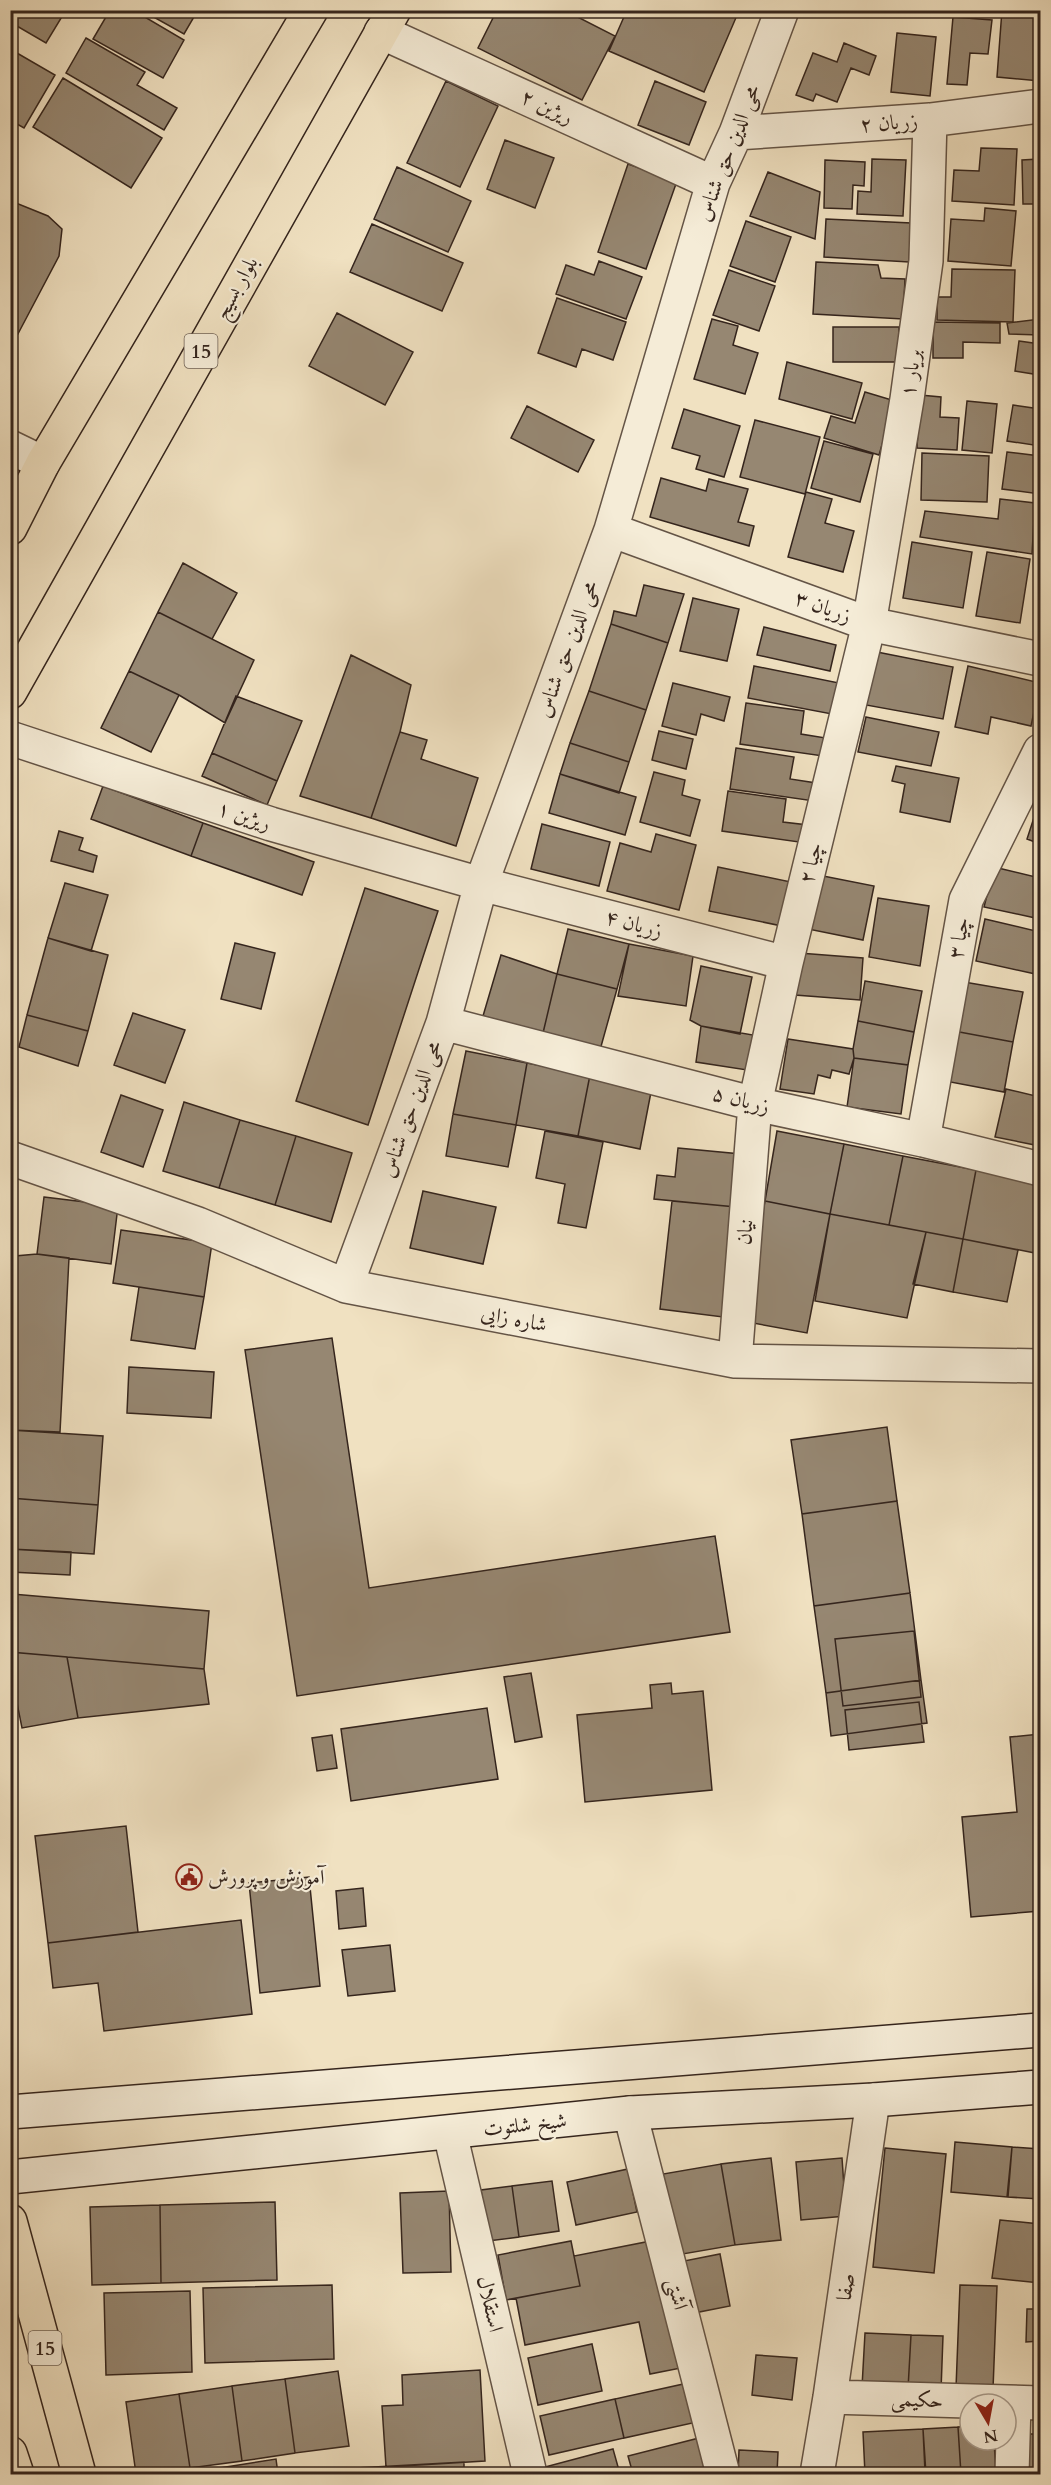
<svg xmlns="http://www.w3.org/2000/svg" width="1051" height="2485" font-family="Cardo,Amiri,serif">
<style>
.building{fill:#968772;stroke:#35251d;stroke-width:1.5}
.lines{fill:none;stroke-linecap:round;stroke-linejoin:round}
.minor-casing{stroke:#645446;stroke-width:36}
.secondary-casing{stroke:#35251d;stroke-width:36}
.primary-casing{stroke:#35251d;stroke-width:36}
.minor{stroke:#f5ecd7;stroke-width:33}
.secondary{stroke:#f5ecd7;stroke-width:33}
.primary{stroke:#f0e1c1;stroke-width:33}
.labels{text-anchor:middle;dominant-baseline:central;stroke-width:4.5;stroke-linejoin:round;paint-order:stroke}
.shield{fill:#f5ecd7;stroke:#6f6155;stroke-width:1.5}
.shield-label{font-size:20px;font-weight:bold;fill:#35251d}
.street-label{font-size:21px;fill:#35251d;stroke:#f5ecd7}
.poi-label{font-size:21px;fill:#35251d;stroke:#f5ecd7;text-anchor:start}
</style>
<rect width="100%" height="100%" fill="#f0e1c1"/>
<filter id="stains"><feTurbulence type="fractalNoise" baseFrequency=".00333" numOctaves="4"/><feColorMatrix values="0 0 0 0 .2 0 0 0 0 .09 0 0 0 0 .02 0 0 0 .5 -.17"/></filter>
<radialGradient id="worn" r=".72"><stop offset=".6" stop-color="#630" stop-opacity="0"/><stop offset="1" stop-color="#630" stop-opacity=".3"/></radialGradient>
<!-- building -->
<path class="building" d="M10,10H66L46,43L10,22Z
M110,10H133L184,40L163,78L93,39Z
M141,10H198L184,34Z
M497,10H564L615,36L582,100L478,48Z
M627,10H731L738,13L704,92L609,51Z
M1002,10H1040V81L997,77Z
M953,17L992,20L988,54L970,53L967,85L947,84Z
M897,33L936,37L930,96L891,92Z
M86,38L145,72L137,85L177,108L164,130L66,73Z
M844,43L876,56L869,75L851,68L837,102L816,94L813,101L796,95L813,53L837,62Z
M10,49L55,75L24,128L10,120Z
M63,78L162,138L131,188L33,127Z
M446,81L498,106L460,187L407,163Z
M655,81L706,102L689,145L638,125Z
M1038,138H1040V204H1023L1022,160L1039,159Z
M505,140L554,158L535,208L487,189Z
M981,148L1017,149L1014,205L952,201L954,170L979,171Z
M872,159L906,160L903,216L857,214L858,191L871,192Z
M825,160L865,162L864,186L853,185L852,209L824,208Z
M628,164L677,181L646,269L598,252Z
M397,167L471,201L448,252L374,219Z
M768,172L820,192L815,239L750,216Z
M10,203H16L48,216L62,229L59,256L10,349Z
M985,208L1016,211L1011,266L948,261L951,219L984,221Z
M826,219L911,223L909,262L824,257Z
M746,221L791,237L775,282L730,266Z
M372,224L463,263L442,311L350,272Z
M599,261L642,277L626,319L556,294L566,265L594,275Z
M816,262L878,265L881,278L905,279L903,319L813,314Z
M952,269L1015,270L1013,322L937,320V297H951Z
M729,270L775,286L759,331L713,315Z
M557,298L626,322L613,360L582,349L576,367L538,353Z
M337,313L413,352L385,405L309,366Z
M712,319L738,326L733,345L758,353L745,394L694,379Z
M1040,319V335L1009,334L1007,323Z
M933,322L1000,323V343L963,342V358H933Z
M833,327H899V362H833Z
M1019,341L1040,344V375L1015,371Z
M787,362L862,383L852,419L779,399Z
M865,392L895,401L879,455L824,438L831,416L855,423Z
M920,395L941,397L940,417L959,418L957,450L917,448Z
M967,401L997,404L992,453L962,450Z
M1013,405L1040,409V446L1007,441Z
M527,406L594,440L578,472L511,438Z
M684,409L740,426L724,477L696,469L700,456L672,448Z
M755,420L820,437L805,494L740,477Z
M824,441L873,454L860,502L811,488Z
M1007,452L1040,456V494L1002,489Z
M922,453L989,456L987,502L921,500Z
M661,478L706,491L709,479L748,489L738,522L754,526L749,546L650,517Z
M806,492L832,499L825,523L854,531L843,572L788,557Z
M1000,499L1035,503L1032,554L920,537L925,511L998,519Z
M912,542L972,552L963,608L903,598Z
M987,552L1030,559L1020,623L976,616Z
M1035,553H1040V589H1035Z
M183,563L237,593L212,639L158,612Z
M644,585L684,594L668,643L611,624L614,611L636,616Z
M693,598L739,609L727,661L680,651Z
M158,612L254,660L225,723L179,695L129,671Z
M611,624L668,643L646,710L589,691Z
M764,627L836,645L830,671L757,655Z
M877,652L953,667L943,719L866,705Z
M351,655L411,685L400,732L371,818L300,796Z
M754,666L844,684L837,715L748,698Z
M968,666L1040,683L1031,726L991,717L988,734L955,727Z
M129,671L179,695L151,752L101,728Z
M673,683L730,697L724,721L701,714L696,735L662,726Z
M589,691L646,710L629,762L570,743Z
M236,696L302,721L277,781L212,753Z
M746,703L804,711L801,734L826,738L823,756L740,744Z
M866,717L939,732L931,766L858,752Z
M659,731L693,739L686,769L652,760Z
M400,732L427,740L421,759L478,778L456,846L371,818Z
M570,743L629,762L619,793L560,774Z
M736,748L794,757L790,779L816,783L814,801L730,789Z
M212,753L277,781L267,805L202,776Z
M896,766L959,778L950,822L900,812L905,784L892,781Z
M654,772L685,780L682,795L700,800L690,836L640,822Z
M560,774L636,797L625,835L549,813Z
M103,786L203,823L191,856L91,819Z
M728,791L786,799L783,822L808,825L806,843L722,831Z
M1040,799V844L1027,839Z
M203,823L314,862L302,895L191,856Z
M542,824L610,842L599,886L531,869Z
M59,831L83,838L79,850L97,856L93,872L51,861Z
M656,834L696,845L679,910L607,891L620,843L651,852Z
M718,867L791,882L782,926L709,911Z
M994,867L1040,878V919L984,907Z
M813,874L874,886L863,940L803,928Z
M65,883L108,895L91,951L48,938Z
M365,888L438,911L368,1125L296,1101Z
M878,898L929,906L920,966L869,957Z
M985,919L1040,932V975L976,961Z
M568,929L629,944L617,989L557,974Z
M48,938L108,955L88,1031L27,1015Z
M235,943L275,953L261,1009L221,999Z
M629,944L693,956L686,1006L618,996Z
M799,953L863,958L860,1000L795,995Z
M501,955L557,974L543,1033L483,1016Z
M701,966L752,977L740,1034L701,1026L690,1020Z
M557,974L617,989L600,1050L543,1033Z
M865,981L922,991L914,1032L858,1021Z
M964,982L1023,992L1013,1042L954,1031Z
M133,1013L185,1030L165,1083L114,1065Z
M27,1015L88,1031L78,1066L19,1047Z
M858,1021L914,1032L908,1065L854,1058L853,1049Z
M701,1026L753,1035L747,1070L696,1062Z
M954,1031L1013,1042L1004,1092L945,1081Z
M788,1039L853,1049L854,1058L849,1074L832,1070L830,1078L818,1075L814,1094L780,1089Z
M466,1051L527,1063L516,1125L453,1114Z
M854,1058L908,1065L901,1114L847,1107Z
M527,1063L590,1075L578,1136L516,1125Z
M590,1075L652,1087L640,1149L578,1136Z
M1006,1089L1040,1097V1146L995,1137Z
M121,1095L163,1110L143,1167L101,1152Z
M184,1102L240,1120L219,1188L163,1171Z
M453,1114L516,1125L508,1167L446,1156Z
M240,1120L296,1136L275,1205L219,1188Z
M545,1131L603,1142L586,1228L558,1223L565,1184L536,1178Z
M777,1131L844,1144L830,1214L765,1201Z
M296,1136L352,1153L331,1222L275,1205Z
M844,1144L903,1156L889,1225L830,1214Z
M678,1148L741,1154L736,1207L654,1199L657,1175L675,1177Z
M903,1156L976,1170L963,1239L889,1225Z
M976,1170L1040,1183V1254L963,1239Z
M423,1191L496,1207L483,1264L410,1248Z
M44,1197L118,1206L111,1264L37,1254Z
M672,1201L736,1207L723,1317L660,1309Z
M765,1201L830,1214L807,1333L742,1321Z
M830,1214L926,1232L907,1318L815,1301Z
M121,1230L212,1243L204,1297L113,1283Z
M926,1232L963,1239L953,1292L913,1284Z
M963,1239L1018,1250L1007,1302L953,1292Z
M37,1254L69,1258L60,1432L10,1430V1341L15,1256Z
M139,1287L204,1297L195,1349L131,1340Z
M332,1338L369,1588L715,1536L730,1632L297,1696L245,1350Z
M129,1367L214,1372L211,1418L127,1413Z
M887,1427L897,1501L802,1514L791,1440Z
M10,1430L103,1436L98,1505L10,1498Z
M10,1498L98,1505L94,1554L10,1549Z
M897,1501L910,1593L814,1606L802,1514Z
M10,1549L71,1552L70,1575L10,1572Z
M910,1593L921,1680L826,1693L814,1606Z
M12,1594L209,1611L204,1669L10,1652Z
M914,1631L921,1697L843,1706L835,1639Z
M10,1652L67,1657L78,1718L22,1728L10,1668Z
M67,1657L204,1669L209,1704L78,1718Z
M531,1673L542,1737L515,1742L504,1677Z
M921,1680L927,1723L831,1736L826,1693Z
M671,1683L672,1694L703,1691L712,1790L585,1802L577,1715L652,1708L650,1685Z
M919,1702L924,1742L849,1750L845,1710Z
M487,1708L498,1779L351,1801L341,1729Z
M1040,1734V1911L971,1917L962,1817L1017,1812L1010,1737Z
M332,1735L337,1768L317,1771L312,1738Z
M126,1826L138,1932L48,1943L35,1836Z
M309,1877L320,1986L260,1993L249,1883Z
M363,1888L366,1926L339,1929L336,1891Z
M241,1920L252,2014L104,2031L98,1983L53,1988L48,1943Z
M390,1945L395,1991L348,1996L342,1950Z
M955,2142L1012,2147L1007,2197L951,2192Z
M1012,2147L1040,2149V2199L1008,2197Z
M885,2148L946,2154L934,2273L873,2267Z
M771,2158L781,2240L735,2245L721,2164Z
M842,2158L846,2216L801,2220L796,2162Z
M721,2164L735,2245L677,2255L663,2174Z
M628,2169L637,2212L576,2225L567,2182Z
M552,2181L559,2231L519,2237L512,2186Z
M512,2186L519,2237L488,2241L481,2190Z
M449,2191L451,2272L403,2273L400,2193Z
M275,2202L277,2280L161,2283L160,2205Z
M160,2205L161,2283L92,2285L90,2207Z
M1000,2220L1040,2224V2283L992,2278Z
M656,2240L681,2368L650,2374L639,2322L525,2345L516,2298L580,2286L574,2256Z
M571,2241L580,2286L506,2300L498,2255Z
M720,2254L730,2306L694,2313L684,2261Z
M332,2285L334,2359L205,2363L203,2288Z
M960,2285L997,2286L993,2389L956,2388Z
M190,2291L192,2372L106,2375L104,2293Z
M1027,2309H1040V2341L1026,2342Z
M865,2333L911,2335L908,2389L862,2387Z
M911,2335L943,2336L941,2391L908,2389Z
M592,2344L602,2391L538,2405L528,2358Z
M756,2355L797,2358L792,2400L752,2395Z
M480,2370L485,2461L386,2467L382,2406L403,2405L402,2375Z
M338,2371L349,2446L295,2453L285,2379Z
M285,2379L295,2453L242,2461L232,2386Z
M688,2383L697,2422L624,2438L615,2399Z
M232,2386L242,2461L190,2468L179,2394Z
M179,2394L190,2468L136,2474L126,2402Z
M615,2399L624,2438L549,2455L540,2416Z
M970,2426V2440H994L996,2474H961L958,2427Z
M958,2427L961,2474H926L923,2429Z
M923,2429L925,2472L906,2473V2474H865L863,2432Z
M1024,2434H1040V2474H1024Z
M703,2437L712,2474H633L628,2456Z
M613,2449L620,2474H547L545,2467Z
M739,2450L778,2452L777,2474H738Z
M276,2459L278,2474H201V2471Z
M464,2462V2474H338V2469Z
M197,2470L198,2474H169Z"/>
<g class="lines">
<!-- minor casing -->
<g class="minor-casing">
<path id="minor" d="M381,32L713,183
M736,133L930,120L1040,106
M10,447L43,463
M611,530L869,624L1040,659
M10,738L271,824L481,884L786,963
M443,1023L755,1104L923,1140L1040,1169
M923,1140L966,900L1040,751
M10,1158L198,1224L346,1286L735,1361L1040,1366
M346,1286L443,1023L481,884L611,530L713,183L736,133L782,10
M735,1361L755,1104L786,963L869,624L907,399L926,261L930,120
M630,2113L723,2474
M450,2133L530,2474
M830,2397L1040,2403
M817,2474L830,2397L873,2100
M1012,2474L1014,2403"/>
</g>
<!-- secondary casing -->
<g class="secondary-casing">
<path id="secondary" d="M10,2112L1040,2030
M10,2177L630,2113L873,2100L1040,2087"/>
</g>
<!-- primary casing -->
<g class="primary-casing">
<path id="primary" d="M10,528L43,463L311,10
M10,692L394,10
M10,2221L79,2474
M10,2453L17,2474"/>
</g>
<!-- minor -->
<use href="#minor" class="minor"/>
<!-- secondary -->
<use href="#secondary" class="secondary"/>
<!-- primary -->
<use href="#primary" class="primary"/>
</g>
<!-- icons -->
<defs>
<g id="civic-ring" transform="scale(1.35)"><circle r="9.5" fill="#f5ecd7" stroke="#8f2418" stroke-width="1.5"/><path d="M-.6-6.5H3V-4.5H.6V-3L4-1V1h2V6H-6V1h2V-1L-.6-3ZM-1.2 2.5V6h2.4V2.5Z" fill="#8f2418"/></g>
</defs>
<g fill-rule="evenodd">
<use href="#civic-ring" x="189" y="1877"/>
</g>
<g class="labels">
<!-- shield labels -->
<g class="shield">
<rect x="184.5" y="334" width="33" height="34" rx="4.5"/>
<rect x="28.5" y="2331" width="33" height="34" rx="4.5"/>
</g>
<g class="shield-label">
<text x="201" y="351">15</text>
<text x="45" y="2348">15</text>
</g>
<!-- street labels -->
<g class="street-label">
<text transform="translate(547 107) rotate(25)">ریژین ۲</text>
<text transform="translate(889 123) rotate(-4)">زریان ۲</text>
<text transform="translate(728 153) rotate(-69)">محی الدین حق شناس</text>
<text transform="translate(236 288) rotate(-61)">بلوار بسیج</text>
<text transform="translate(911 373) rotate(-82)">بریار ۱</text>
<text transform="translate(823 607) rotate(20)">زریان ۳</text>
<text transform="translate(567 649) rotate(-70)">محی الدین حق شناس</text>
<text transform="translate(244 816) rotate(18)">ریژین ۱</text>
<text transform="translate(811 863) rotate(-76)">چیا ۲</text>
<text transform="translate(634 924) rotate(15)">زریان ۴</text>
<text transform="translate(959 938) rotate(-80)">چیا ۳</text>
<text transform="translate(741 1100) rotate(14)">زریان ۵</text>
<text transform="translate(411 1109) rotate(-70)">محی الدین حق شناس</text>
<text transform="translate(745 1232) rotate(-85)">نیان</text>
<text transform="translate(514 1319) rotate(11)">شاره زایی</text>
<text transform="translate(525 2125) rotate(-6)">شیخ شلتوت</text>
<text transform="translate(846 2287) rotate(-82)">صفا</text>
<text transform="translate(677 2294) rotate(76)">آشتی</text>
<text transform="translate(490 2304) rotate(77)">استقلال</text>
<text transform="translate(917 2400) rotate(2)">حکیمی</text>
</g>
<!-- poi labels -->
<g class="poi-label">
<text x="208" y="1877">آموزش و پرورش</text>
</g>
</g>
<!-- margin -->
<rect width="1051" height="2485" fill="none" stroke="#f0e1c1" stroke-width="36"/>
<rect x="12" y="12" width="1027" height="2461" fill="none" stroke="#35251d" stroke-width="3"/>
<rect x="18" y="18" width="1015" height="2449" fill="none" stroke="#35251d" stroke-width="1.5"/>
<!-- north arrow -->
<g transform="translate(988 2422) rotate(170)"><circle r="28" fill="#f5ecd7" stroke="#a89c8d" stroke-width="1.5"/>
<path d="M0-4.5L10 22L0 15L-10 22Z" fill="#8f2418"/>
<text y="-9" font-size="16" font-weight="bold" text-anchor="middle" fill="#35251d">N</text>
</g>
<rect width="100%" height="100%" filter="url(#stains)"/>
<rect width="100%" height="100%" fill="url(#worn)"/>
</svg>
